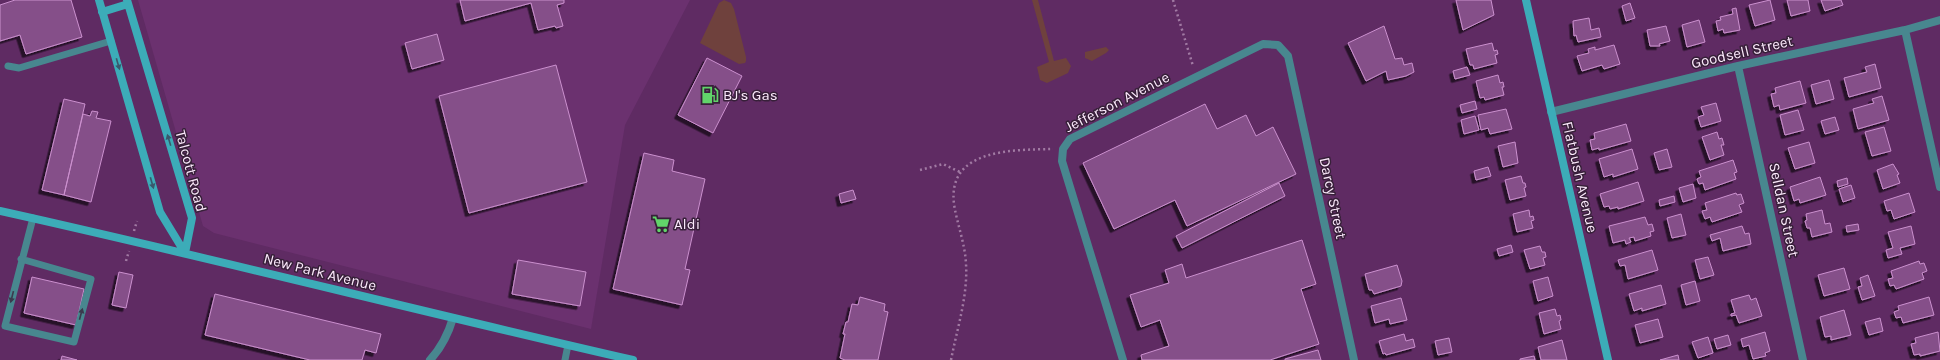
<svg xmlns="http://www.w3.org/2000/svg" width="1940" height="360" font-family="Karla,sans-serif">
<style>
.built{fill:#6b316f}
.green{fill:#6f413d}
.building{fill:#854f89;stroke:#cb90ce;filter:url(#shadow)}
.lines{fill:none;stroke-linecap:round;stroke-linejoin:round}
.path{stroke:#a17aa3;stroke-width:2.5;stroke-dasharray:2 3;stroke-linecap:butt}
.lane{stroke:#48878f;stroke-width:7}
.street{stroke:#48878f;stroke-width:8}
.secondary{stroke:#3cacb8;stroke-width:8}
.oneway{fill:#39586c}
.oneway2{fill:#3b3a4e}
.labels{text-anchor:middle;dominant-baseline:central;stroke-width:3;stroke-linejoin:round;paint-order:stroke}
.street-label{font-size:15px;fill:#fce9fc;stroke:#372039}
.poi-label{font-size:15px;fill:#fce9fc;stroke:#372039;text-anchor:start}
</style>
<defs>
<filter id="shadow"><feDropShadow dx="-3.5" dy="3.5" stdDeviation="0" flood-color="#0009"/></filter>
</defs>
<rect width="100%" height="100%" fill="#5f2b63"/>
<!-- built -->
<path class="built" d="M138,0H690L625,125L591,329L214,233L203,226Z"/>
<!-- green -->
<path class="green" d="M724,0L731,3L734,9L746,57V61L745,63L739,64L700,43L719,3Z
M1032,0H1038L1054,61L1066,58L1071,66L1068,73L1047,83L1040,80L1037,67L1049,62Z
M1106,47L1109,50L1106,53L1092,61L1085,58V52Z"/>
<!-- building -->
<path class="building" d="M15,0H71L82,37L26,54L20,35L0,41V5Z
M460,0H564V3L557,5L563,26L556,28L555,26L538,30L531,3L465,21Z
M1456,0H1491L1494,15L1463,30Z
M1770,0L1775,20L1755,26L1749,5Z
M1787,0H1808L1810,11L1791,16Z
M1821,0H1841L1843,5L1825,11Z
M1630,3L1635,18L1626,21L1622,6Z
M1736,8L1740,30L1724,33L1723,29L1718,31L1716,21L1721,20L1720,17L1733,14L1732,9Z
M1589,18L1591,30L1599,28L1601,37L1578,42L1576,35L1574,36L1573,21Z
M1699,20L1705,42L1687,47L1682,25Z
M1384,26L1395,59L1402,58L1404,65L1412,63L1414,72L1406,76L1388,80L1386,71L1366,81L1348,43Z
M1666,26L1670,41L1659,44L1660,46H1650L1647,30Z
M437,34L444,60L412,69L405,43Z
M1492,43L1494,51L1497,50L1498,54L1495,55L1497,63L1474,69L1473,65H1470L1466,49Z
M1614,45L1620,64L1604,69L1602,65L1582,71L1577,56L1589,53L1588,49L1595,47V50Z
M707,58L742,76L713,133L678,115Z
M1875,64L1881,88L1849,97L1844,78L1867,72L1865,67Z
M556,65L587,182L469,213L439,96Z
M1467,67L1470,75L1455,79L1453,71Z
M1498,75L1500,83L1503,82L1504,87H1502L1504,95L1485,100L1484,97L1480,98L1476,81Z
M1829,80L1834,99L1816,104L1811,85Z
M1800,81L1806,103L1780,110L1779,105L1774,107L1771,94L1776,93L1775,88Z
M1882,96L1889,120L1858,129L1853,109L1874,103L1872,99Z
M64,99L85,104L64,195L42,190Z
M1475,101L1477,109L1462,113L1460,105Z
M1716,103L1721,121L1701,127L1698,117L1704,115L1701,107Z
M1205,104L1217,129L1246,115L1256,136L1273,127L1296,174L1187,226L1175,200L1114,229L1083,163Z
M1506,109L1512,129L1490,134L1488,128L1481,130L1478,115Z
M1798,110L1804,130L1785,135L1780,115Z
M92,111L98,112L96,118L111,121L91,202L64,195L83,114L90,116Z
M1475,116L1479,130L1464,134L1461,120Z
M1835,117L1839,130L1825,134L1821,121Z
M1626,124L1631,141L1599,150V148L1592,150L1590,140L1595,139L1594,133Z
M1884,127L1891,151L1872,156L1865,132Z
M1717,132L1719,139L1722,138L1724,145H1721L1724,155L1710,160L1702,137Z
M1515,142L1518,163L1503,167L1498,146Z
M1809,142L1815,163L1795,169L1788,148Z
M1632,149L1638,169L1613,177V174L1604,177L1599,159Z
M1667,149L1672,167L1659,170L1654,153Z
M644,153L674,160L672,171L705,179L685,269L690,270L682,305L613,289Z
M1733,160L1737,172L1734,173L1736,179L1705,190L1703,183L1699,184L1697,179L1701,177L1699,171Z
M1893,164L1899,174L1897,175L1900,183L1883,189L1877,170Z
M1488,167L1491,176L1476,180L1474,171Z
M1521,176L1523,183H1525L1526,187L1524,188L1526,196L1510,200L1505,180Z
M1820,177L1826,195L1800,203L1799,199L1794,201L1790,187Z
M1847,178L1848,184L1838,187L1837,181Z
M1638,182L1644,201L1618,209V207L1610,209L1609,206L1604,207L1600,194Z
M1279,183L1285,196L1182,248L1176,236Z
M1693,184L1696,198L1683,202L1679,188Z
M1851,185L1855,198L1843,202L1839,189Z
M853,190L856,199L841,203L839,194Z
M1736,193L1737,195L1741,194L1744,203L1739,205L1742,212L1712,222L1710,217L1705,219L1702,211L1707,210L1705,203Z
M1909,193L1915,212L1894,219L1891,210L1887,211L1884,201Z
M1674,196L1675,202L1660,206L1659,200Z
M1529,210L1530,217L1533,216L1534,220L1531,221L1533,228L1517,232L1513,214Z
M1822,210L1825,224L1830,223L1832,232L1812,237L1810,228H1807L1805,221L1807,220L1806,214Z
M1681,214L1686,235L1672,238L1667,218Z
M1645,217L1648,225L1652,224L1654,231L1650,232L1651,236L1635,241L1634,237L1629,238L1631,242L1626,244L1625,240L1613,243L1609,226Z
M1858,224L1859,230L1847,232L1846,226Z
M1742,226L1745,234L1749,233L1751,244L1723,251L1720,238L1712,241L1710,235Z
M1911,226L1915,244L1900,248L1902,254L1888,258L1886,250L1893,248L1888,232Z
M1302,240L1316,284L1301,289L1319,344L1270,360H1142L1141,355L1169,346L1160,320L1141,327L1130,295L1169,283L1165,270L1182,264L1186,278Z
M1511,245L1513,252L1499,256L1497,249Z
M1540,246L1542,252H1545L1546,257L1543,258L1545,265L1530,269L1524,250Z
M1652,250L1658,270L1628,279L1625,265L1620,266L1618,260Z
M1708,257L1714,275L1700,279L1695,260Z
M518,260L586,272L580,306L512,294Z
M1919,261L1920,264L1924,263L1927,271L1922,273L1924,279L1896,289L1894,285L1890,286L1888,279L1893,278L1891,271Z
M1397,265L1402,281L1401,286L1374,294L1372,290H1369L1365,274Z
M1844,268L1850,289L1824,296L1818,275Z
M119,272L133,275L126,308L112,305Z
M1868,275L1875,296L1862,300L1858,287L1862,286L1860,278Z
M32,277L84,289L76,325L24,313Z
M1548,277L1553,296L1538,301L1533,281Z
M1695,281L1700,301L1686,305L1681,285Z
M1661,285L1666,304L1642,311V308L1634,311L1629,294Z
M215,294L381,334L376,353L365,350L362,360H310L205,335Z
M1749,295L1751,300L1756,298L1762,316L1739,323L1736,315L1731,316V314L1735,313L1731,300Z
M860,297L885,304L884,311L888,312L878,360H845L840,358L845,334H843L846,322H848L852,304L858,305Z
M1929,297L1934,315L1903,323L1901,317L1896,318L1894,312L1899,310L1898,306Z
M1401,298L1407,320L1390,324L1389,319L1375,323L1371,306Z
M1555,309L1557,316L1560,315L1561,320L1559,321L1561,329L1544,334L1539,313Z
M1844,310L1851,335L1831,340V336L1825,337L1820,317Z
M1880,318L1883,331L1869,335L1865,322Z
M1658,319L1663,337L1640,343L1635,325Z
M1765,332L1770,351L1765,353L1766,356L1753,359L1749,345L1743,347L1741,339Z
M1938,332L1940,351L1920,356V354L1914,355L1911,344L1916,343L1915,338Z
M1404,334L1406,341L1413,339L1415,347L1386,355L1385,353L1383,354L1379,341Z
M1728,335L1731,345L1717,349L1714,339Z
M1708,337L1713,353L1698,358L1692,342Z
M1449,338L1452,352L1438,355L1435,341Z
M1562,340L1567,360H1541L1538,347Z
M1318,350L1321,360H1285V359Z
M1678,355L1679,360H1660Z
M62,356L77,360H61Z
M1534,356L1535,360H1520V359Z"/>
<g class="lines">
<!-- path -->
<path class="path" d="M1173,0L1193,66
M920,170L943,164L960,172
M134,231L137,221
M126,261L129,251
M951,360C957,329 968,296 966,264C965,243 957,224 954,204C947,148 1014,150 1053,149"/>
<!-- lane -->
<path class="lane" d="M8,66L19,68L111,41
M21,259L91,279L74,342L5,326L33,218
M565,360L568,345"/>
<!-- street -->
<path class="street" d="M1905,30L1940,187
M1738,66L1803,360
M1551,112L1738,66L1905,30L1940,20
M430,360C442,347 448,335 453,318
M1123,360L1062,161L1063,149L1070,139L1263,44L1278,45L1288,56L1354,360"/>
<!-- secondary -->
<path class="secondary" d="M99,0L160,212L185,253
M127,0L192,218L185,253
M1526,0L1608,360
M102,12L128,4
M0,211C212,258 422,312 633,360"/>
</g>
<!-- one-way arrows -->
<defs><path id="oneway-solid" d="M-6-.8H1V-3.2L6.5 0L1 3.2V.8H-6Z"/></defs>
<g class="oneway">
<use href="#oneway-solid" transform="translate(118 64) rotate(74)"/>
<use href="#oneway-solid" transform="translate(169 140) rotate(-107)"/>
<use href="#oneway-solid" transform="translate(152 183) rotate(74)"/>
</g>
<g class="oneway2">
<use href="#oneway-solid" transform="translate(12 297) rotate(104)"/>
<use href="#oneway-solid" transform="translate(81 314) rotate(-75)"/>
</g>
<!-- icons -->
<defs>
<g id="fuel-bare" transform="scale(1.38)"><path d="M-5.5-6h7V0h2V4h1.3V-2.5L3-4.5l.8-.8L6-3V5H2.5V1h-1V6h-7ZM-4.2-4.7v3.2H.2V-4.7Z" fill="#61d46a" stroke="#372039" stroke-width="2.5" paint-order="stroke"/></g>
<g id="supermarket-bare" transform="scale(1.38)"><path d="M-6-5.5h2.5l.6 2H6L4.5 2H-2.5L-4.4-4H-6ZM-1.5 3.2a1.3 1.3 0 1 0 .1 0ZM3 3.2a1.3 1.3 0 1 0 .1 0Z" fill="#61d46a" stroke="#372039" stroke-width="2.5" paint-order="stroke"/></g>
</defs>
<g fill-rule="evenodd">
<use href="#fuel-bare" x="710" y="95"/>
<use href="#supermarket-bare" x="661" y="224"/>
</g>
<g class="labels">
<!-- street labels -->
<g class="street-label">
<text transform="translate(1742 52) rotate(-13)">Goodsell Street</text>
<text transform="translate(1117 102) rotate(-27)">Jefferson Avenue</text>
<text transform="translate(191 171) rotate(75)">Talcott Road</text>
<text transform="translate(1580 177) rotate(77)">Flatbush Avenue</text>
<text transform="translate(1333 198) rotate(78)">Darcy Street</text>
<text transform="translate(1784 210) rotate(78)">Selldan Street</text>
<text transform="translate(320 272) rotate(14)">New Park Avenue</text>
</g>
<!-- poi labels -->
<g class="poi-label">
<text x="723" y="95">BJ's Gas</text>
<text x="674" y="224">Aldi</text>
</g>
</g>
</svg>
